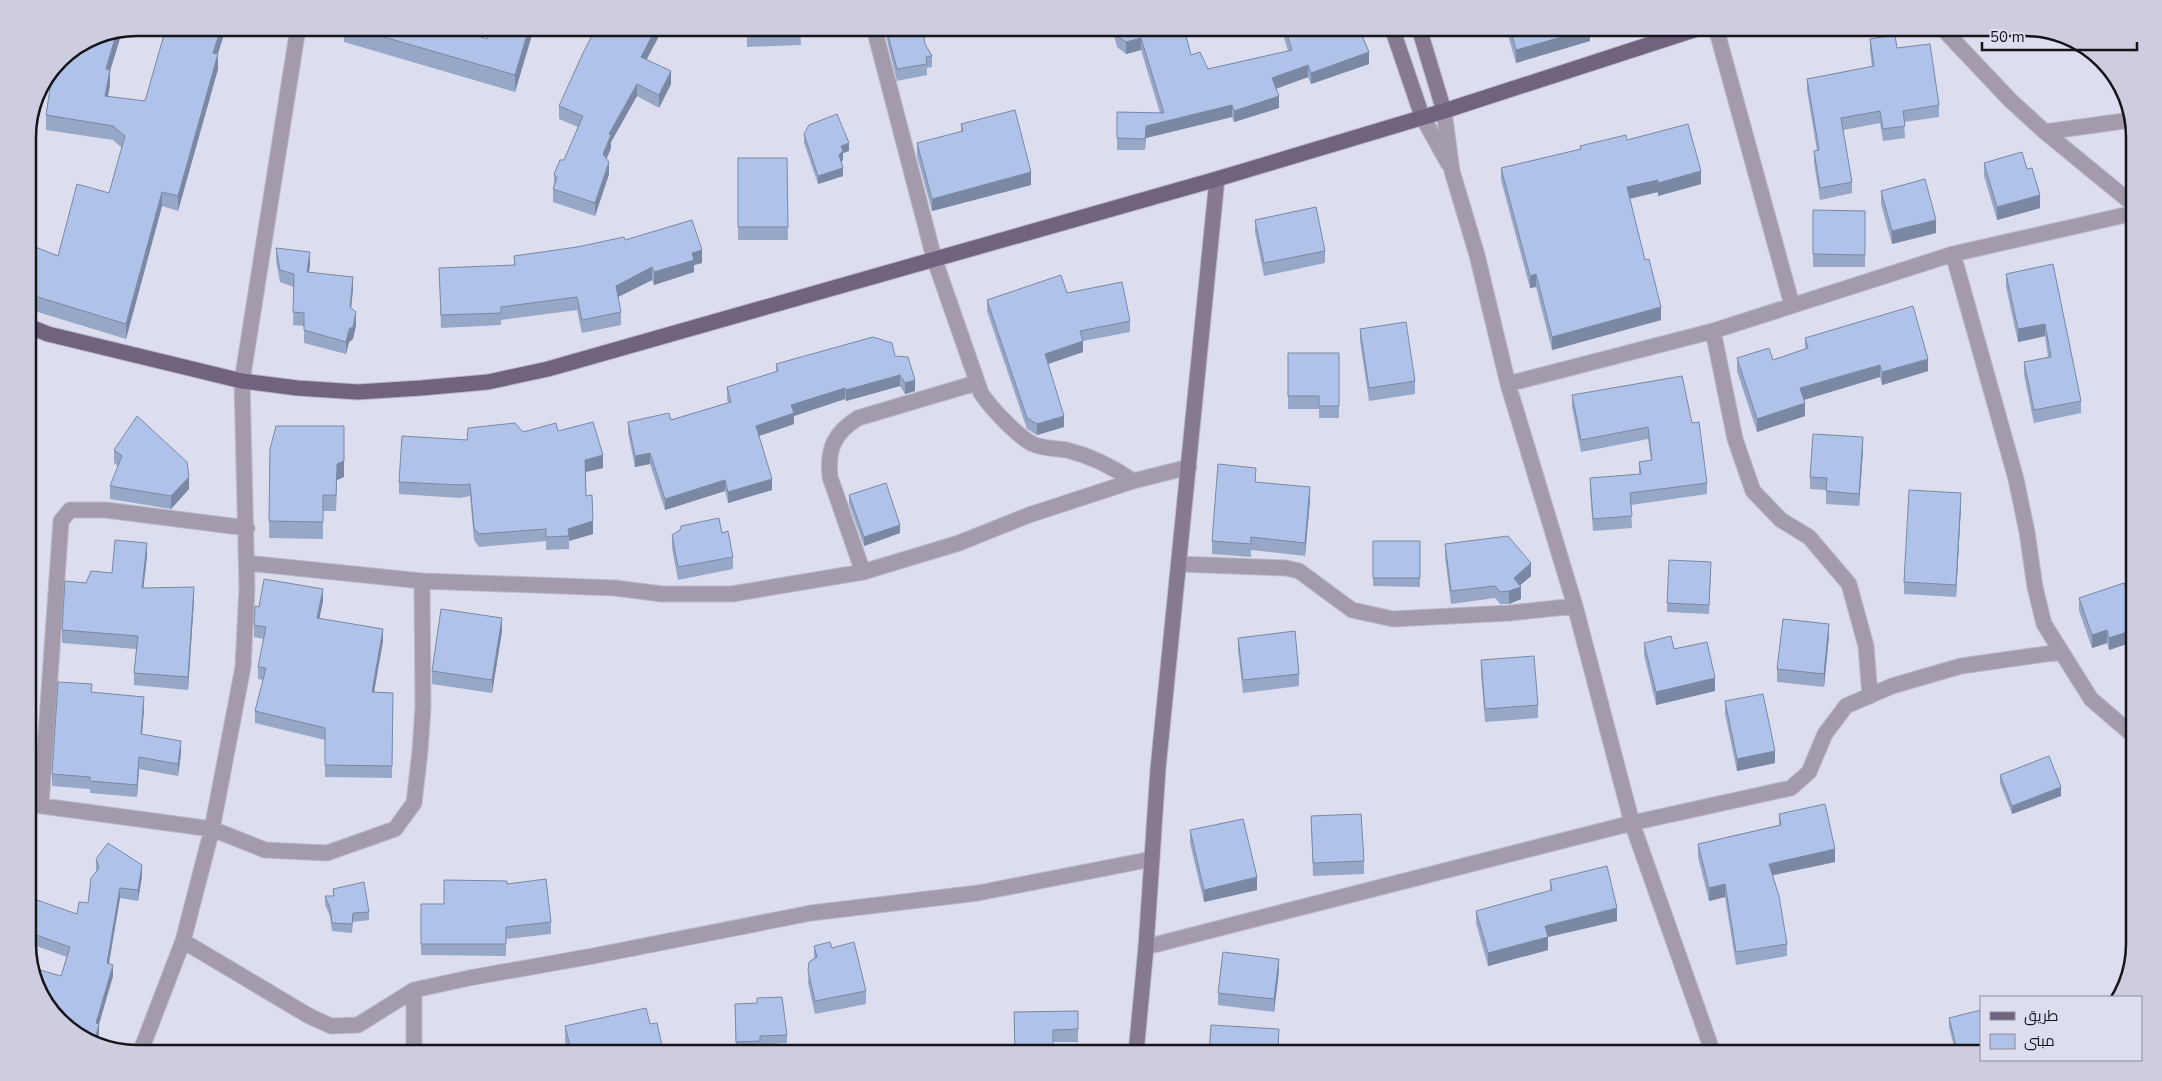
<svg xmlns="http://www.w3.org/2000/svg" width="2162" height="1081" font-family="'Nunito Sans',Cairo,sans-serif">
<style>
.lines{fill:none;stroke-linecap:round;stroke-linejoin:round}
.street-casing{stroke:#b9b9ca;stroke-width:17}
.secondary-casing{stroke:#b9b9ca;stroke-width:17}
.primary-casing{stroke:#b9b9ca;stroke-width:17}
.street{stroke:#a39bac;stroke-width:15}
.secondary{stroke:#867a93;stroke-width:15}
.primary{stroke:#716280;stroke-width:15}
.wall{fill:#96a7c8}
.shaded-wall{fill:#7a88a3}
.building{fill:#afc2e9;stroke:#7a88a3}
.rim{fill:none;stroke:#15141b;stroke-width:2.5}
</style>
<rect width="100%" height="100%" fill="#ddddf0"/>
<g class="lines">
<!-- street casing -->
<g class="street-casing">
<path id="street" d="M874,28L934,258L981,393C990,407 1018,437 1033,444C1043,449 1056,448 1067,450C1091,456 1113,467 1133,481
M1716,28L1792,305
M1942,28L2010,100L2045,132L2134,205
M1444,111L1452,171L1477,255L1508,384L1575,606L1632,823L1713,1053
M1422,116L1448,163
M2045,132L2131,120
M1953,254L2016,479L2027,532L2035,587L2044,624L2091,699L2134,736
M1713,331L1735,439L1753,491L1781,520L1809,537L1849,584L1866,646L1870,696
M1508,384L1713,331L1953,254L2134,213
M247,563L422,581L615,588L662,594H732L863,572L959,543L1029,515L1133,481L1189,467
M1179,564L1286,568L1299,571L1352,610L1393,619L1510,613L1575,606
M863,572L830,477C827,449 834,433 858,418L976,383
M28,804L212,829L265,850L327,853L395,829L414,803L420,751L423,707L422,581
M41,805L61,521L70,510H106L247,528
M183,941L309,1016L331,1026L358,1025L414,990L469,978L593,956L811,913L978,893L1152,859
M1146,947L1632,823L1791,788L1809,772L1825,734L1846,706L1892,686L1961,666L2060,652
M140,1053L183,941L212,829L243,667L247,588L242,381L298,28
M414,1053V990"/>
</g>
<!-- secondary casing -->
<g class="secondary-casing">
<path id="secondary" d="M1392,28L1422,116
M1419,28L1444,111
M1136,1053L1146,947L1158,769L1217,179"/>
</g>
<!-- primary casing -->
<g class="primary-casing">
<path id="primary" d="M28,326L48,334L242,381L297,388L358,392L421,388L488,382L548,369L1217,179L1444,111L1700,28"/>
</g>
<!-- street -->
<use href="#street" class="street"/>
<!-- secondary -->
<use href="#secondary" class="secondary"/>
<!-- primary -->
<use href="#primary" class="primary"/>
</g>
<!-- wall -->
<path class="wall" d="M164,28H226L218,54V69L178,211L162,206L126,339L28,309V244L58,256L109,193L122,148L113,140L46,130V115L121,31V35L110,71V85L108,97L145,101L166,28Z
M344,28H453L487,39L534,28L515,92L344,42Z
M658,28V38L647,59L671,84L659,108L637,96L611,142V148L607,158L609,174L595,216L553,202V189L554,184V174L564,160L578,127L559,119V106Z
M747,28H800L801,45L747,47Z
M884,28H922L925,44L932,56V67L927,68V75L897,81Z
M1112,28H1184L1191,55L1208,69L1288,51L1281,28H1359L1369,64L1311,84L1308,77L1276,89L1279,108L1234,122L1232,117L1146,138L1145,150H1117V112L1160,113L1141,50L1126,54L1117,47Z
M1507,28H1589L1590,41L1516,63L1507,32Z
M1870,39L1897,48L1939,105V117L1904,122L1905,138L1883,141L1880,123L1843,130L1852,182V193L1820,200L1814,163V151H1817L1807,90V79L1872,67L1870,51Z
M961,124L1031,185L932,211L917,156V143L961,132Z
M804,134L849,151L843,153V160L841,162L843,176L818,184L804,143Z
M1627,140L1701,184L1658,196V192L1630,199L1645,260L1661,320L1552,350L1536,287L1530,288L1501,180V168L1580,149V146Z
M738,158H787L788,240H738Z
M1984,163L2027,169L2040,208L1997,220L1984,176Z
M1881,191L1936,233L1892,244L1881,204Z
M1813,210L1865,211V267H1813Z
M1255,220L1325,251V263L1264,276L1255,232Z
M625,240L702,263L694,265V272L654,285L652,280L618,297L621,312V325L582,333L577,310L501,320V325L441,328L439,268L514,265V256Z
M276,248L310,265L309,272L353,289L351,308L356,325L353,339L349,342L346,354L304,343V326L293,325L294,287L280,282L276,261Z
M2053,264L2081,401V413L2034,423L2024,375V362L2048,357L2045,336L2018,342L2006,287V274Z
M1067,293L1130,321V332L1083,341V352L1048,364L1064,427L1037,435L1027,429L987,311V300Z
M1360,329L1415,381V394L1369,401L1360,341Z
M1805,338L1928,371L1882,385L1880,377L1804,400L1805,416L1757,432L1737,371V358L1773,360L1805,349Z
M1288,353H1339V418H1319V409H1288Z
M895,356L915,391L905,394L900,386L846,401L845,399L794,416V424L759,436L772,490L728,503L725,491L665,510L650,464L635,467L628,433V422L671,420L728,403L727,398V387L776,372V364Z
M1572,395L1692,423L1707,483V494L1631,505L1632,528L1593,531L1590,490V478L1639,474V462L1651,460L1648,439L1581,452L1572,407Z
M558,431L603,468L586,472V496L593,534L569,541V549L546,550V541L479,547L474,540L470,496L460,498L399,494V482L467,440L523,432Z
M270,449L344,477L337,480L336,511H323V539L269,538Z
M114,450L189,489L171,509L110,499V486L118,466L114,463Z
M1863,450L1859,506L1826,504V490L1810,489V477Z
M1256,482L1310,500L1305,556L1251,550V557L1212,554V541Z
M849,495L900,533L864,546L849,504Z
M1961,506L1956,597L1904,594V582Z
M722,533L733,557V569L678,580L672,548V535Z
M1373,541H1420V587L1373,586Z
M1445,544L1531,576L1520,585L1521,599L1509,604H1500L1495,598L1451,604L1445,557Z
M147,556L143,588L194,600L188,690L134,685V673L136,649L62,643V630L86,583L112,573Z
M1711,571L1709,614L1667,612V603Z
M2079,598L2130,629V643L2109,650L2107,643L2092,648L2079,611Z
M323,601L319,619L383,641L374,692L393,693L392,778L325,777V740L255,723V711L263,680L258,679V667L264,639L254,637V625L259,607Z
M502,631L492,693L432,684V671Z
M1829,636L1824,687L1777,682V669Z
M1238,638L1299,674V686L1243,693L1238,650Z
M1644,643L1674,649L1715,691L1656,705L1644,655Z
M1481,660L1538,705V718L1485,722L1481,673Z
M92,692L144,709L142,734L181,753L178,776L139,769L137,797L90,793V789L52,786V774Z
M1725,701L1775,763L1737,771L1725,714Z
M2000,775L2061,796L2012,814L2000,783Z
M1779,814L1835,862L1773,875L1787,944V956L1736,965L1725,897L1709,901L1698,857V844L1779,825Z
M1311,816L1364,861V874L1313,876Z
M1190,830L1257,890L1204,902L1190,843Z
M96,859L142,876L138,901L120,898L109,964L113,976L99,1024V1034L61,976L67,957L28,943V918L77,914L88,903L96,872Z
M1550,880L1617,921L1548,937V950L1488,966L1476,923V911L1550,891Z
M507,884L551,922V934L506,939V956L421,955V904H444Z
M333,889L369,912V920L353,922L352,933L332,931L330,916L325,905V896H333Z
M814,946L832,948L866,991V1004L815,1014L808,983L809,962L814,958Z
M1279,971L1274,1012L1218,1005V993Z
M735,1004L787,1035V1043L760,1045V1049L736,1050Z
M1078,1011V1042H1053V1054H1015L1014,1012Z
M1949,1018L1981,1054H1956L1949,1027Z
M650,1024L664,1054H568L565,1041V1026Z
M1279,1041L1278,1054H1209Z"/>
<!-- shaded-wall -->
<path class="shaded-wall" d="M221,28H226L213,68V53Z
M529,28H534L515,92V75Z
M656,28H658V38L641,69V57Z
M1590,29V41L1516,63V50Z
M117,31H121V35L110,71V85L105,111L106,69Z
M1141,38V50L1126,54V42Z
M1369,52V64L1311,84V73Z
M218,54V69L178,211V196Z
M1308,65V77L1272,90V78Z
M671,71V84L659,108V95Z
M637,84V96L611,142V148L603,166V154L609,134Z
M1279,96V108L1234,122V111Z
M1232,105V117L1146,138L1145,150L1146,126Z
M849,143V151L843,153V160L839,164V155L841,146Z
M609,162V174L595,216V203Z
M843,168V176L818,184V176Z
M1701,171V184L1658,196V183Z
M1031,172V185L932,211V199Z
M1658,180V192L1627,199V187Z
M162,192V206L126,339V324Z
M2040,195V208L1997,220V207Z
M1936,220V233L1892,244V231Z
M702,250V263L694,265V272L654,285V272L692,253Z
M310,252V265L307,284V272Z
M652,267V280L616,298V286Z
M1536,274V287L1530,288V276Z
M353,277V289L350,319V307Z
M1661,307V320L1552,350V337Z
M356,312V325L353,339L349,342L346,354V342Z
M2045,324V336L2018,342V329Z
M1083,341V352L1045,365V354Z
M1928,359V371L1882,385V372Z
M1880,365V377L1800,401V388Z
M900,375V386L846,401V390Z
M915,380V391L905,394V383Z
M845,388V399L794,416V424L756,437V426L791,405Z
M1805,403V416L1757,432V419Z
M1064,416V427L1037,435V424Z
M344,426V477L337,480L336,511L337,464Z
M1863,437V450L1859,506V494Z
M650,453V464L635,467V456Z
M603,455V468L585,472V460Z
M189,477V489L171,509V496Z
M772,479V490L728,503V492Z
M725,480V491L665,510V499Z
M1310,487V500L1305,556V543Z
M1961,493V506L1956,597V585Z
M593,521V534L569,541V536L568,529Z
M900,525V533L864,546V537Z
M147,543V556L142,601V588Z
M1531,563V576L1516,589L1521,587V599L1509,604V591L1514,578Z
M194,587V600L188,690V677Z
M323,589V601L317,630V618Z
M2134,615V628L2126,630V618Z
M502,618V631L492,693V680Z
M1829,624V636L1824,687V674Z
M383,629V641L372,704V692Z
M2107,630V643L2092,648V635Z
M2130,631V643L2109,650V638Z
M1715,678V691L1656,705V692Z
M144,697V709L141,746V734Z
M181,741V753L178,776V764Z
M1775,751V763L1737,771V759Z
M139,757V769L137,797V785Z
M2061,787V796L2012,814V806Z
M1835,849V862L1769,876V864Z
M142,865V876L138,901V890Z
M1257,877V890L1204,902V890Z
M1725,884V897L1709,901V888Z
M120,888V898L107,974V963Z
M1617,908V921L1548,937V950L1488,966V953L1545,926Z
M1279,959V971L1274,1012V999Z
M113,965V976L99,1024V1034L97,1044H94L96,1023Z
M1279,1029V1041L1278,1054V1048Z
M1981,1049V1054H1963Z"/>
<!-- building -->
<path class="building" d="M166,28H221L213,53L218,54L178,196L162,192L126,324L28,294V244L58,256L77,184L109,193L125,136L113,126L46,115L53,69L60,59L95,36L117,31L106,69L110,70L105,96L145,101Z
M353,28H453L487,39L491,28H529L515,75Z
M596,28H656L641,57L671,71L659,95L637,84L609,134L611,135L603,154L609,162L595,203L553,189L557,178L554,174L560,160H564L583,116L559,106L583,53Z
M747,28H800L801,32L747,35Z
M886,28H922L925,44L932,56L926,57L927,64L897,69Z
M1115,28H1184L1191,55L1200,52L1208,69L1292,50L1285,28H1359L1369,52L1311,73L1308,65L1272,78L1279,96L1234,111L1232,105L1146,126L1145,139L1117,138V112L1164,113L1141,38L1126,42L1117,36Z
M1510,28H1589L1590,29L1516,50Z
M1895,35L1897,48L1930,44L1939,105L1903,111L1905,126L1883,129L1880,111L1841,118L1852,182L1820,188L1814,151L1819,150L1807,79L1874,66L1870,39Z
M1015,110L1031,172L932,199L917,143L963,131L961,124Z
M837,114L849,143L841,146L843,151L839,155L843,168L818,176L804,134L809,125Z
M1688,124L1701,171L1658,183V180L1627,187L1645,260L1649,259L1661,307L1552,337L1536,274L1530,276L1501,168L1581,149L1580,146L1626,135L1627,140Z
M2022,152L2027,169L2032,168L2040,195L1997,207L1984,163Z
M738,158H787L788,227H738Z
M1925,179L1936,220L1892,231L1881,191Z
M1316,207L1325,251L1264,263L1255,220Z
M1813,210L1865,211V255L1813,254Z
M692,220L702,250L692,253L694,260L654,272L652,267L616,286L621,312L582,320L577,297L501,307V313L441,315L439,268L515,265L514,256L577,247L624,237L625,240Z
M276,248L310,252L307,272L353,277L350,307L356,312L353,327L349,329L346,342L304,330V313L293,312L294,274L280,270Z
M2053,264L2081,401L2034,410L2024,362L2051,357L2045,324L2018,329L2006,274Z
M1061,275L1067,293L1122,282L1130,321L1080,331L1083,341L1045,354L1064,416L1037,424L1027,418L987,300Z
M1913,306L1928,359L1882,372L1880,365L1800,388L1805,403L1757,419L1737,358L1769,348L1773,360L1808,348L1805,338Z
M1406,322L1415,381L1369,388L1360,329Z
M873,337L892,343L895,356L908,357L915,380L905,383L900,375L846,390L845,388L791,405L794,413L756,426L772,479L728,492L725,480L665,499L650,453L635,456L628,422L669,413L671,420L731,402L727,387L778,371L776,364Z
M1288,353H1339V406H1319V396H1288Z
M1682,376L1692,423L1699,422L1707,483L1630,493L1632,516L1593,519L1590,478L1641,474L1639,462L1652,460L1648,427L1581,440L1572,395Z
M137,416L187,462L189,477L171,496L110,486L122,456L114,450Z
M593,422L603,455L585,460L586,496L592,495L593,521L568,529L569,536L546,537V529L479,534L474,528L470,484L460,485L399,482L402,436L467,440L468,428L515,423L523,432L556,423L558,431Z
M276,426H344V461L337,464L336,495H323V522L269,521L270,449Z
M1813,434L1863,437L1859,494L1826,491L1827,478L1810,477Z
M1218,464L1256,468L1255,482L1310,487L1305,543L1251,537V544L1212,541Z
M886,483L900,525L864,537L849,495Z
M1909,490L1961,493L1956,585L1904,582Z
M719,518L722,533L728,531L733,557L678,567L672,535L680,530L681,526Z
M1508,536L1531,563L1514,578L1521,587L1509,591L1500,592L1495,586L1451,591L1445,544Z
M115,540L147,543L142,588L194,587L188,677L134,673L138,636L62,630L65,581L86,583L91,571L112,573Z
M1373,541H1420V578H1373Z
M1669,560L1711,562L1709,605L1667,603Z
M264,579L323,589L317,618L383,629L372,692L393,693L392,766L325,765V728L255,711L266,668L258,667L266,627L254,625L255,606L259,607Z
M2124,583L2134,614V615L2126,618L2130,631L2109,638L2107,630L2092,635L2079,598Z
M441,609L502,618L492,680L432,671Z
M1783,619L1829,624L1824,674L1777,669Z
M1295,631L1299,674L1243,680L1238,638Z
M1671,636L1674,649L1707,642L1715,678L1656,692L1644,643Z
M1534,656L1538,705L1485,709L1481,660Z
M58,682L92,684L91,692L144,697L141,734L181,741L178,764L139,757L137,785L90,781V777L52,774Z
M1763,694L1775,751L1737,759L1725,701Z
M2049,756L2061,787L2012,806L2000,775Z
M1825,804L1835,849L1769,864L1779,896L1787,944L1736,952L1725,884L1709,888L1698,844L1781,825L1779,814Z
M1361,814L1364,861L1313,863L1311,816Z
M1243,819L1257,877L1204,890L1190,830Z
M108,843L142,865L138,890L120,888L107,963L113,965L96,1023L99,1024L94,1044L89,1042L46,1005L33,968L61,976L70,947L28,932V918L34,899L77,914L79,902L88,903L91,878L99,868L96,859Z
M1607,866L1617,908L1545,926L1548,937L1488,953L1476,911L1552,890L1550,880Z
M546,879L551,922L506,927V944H421V904H444V880L507,881V884Z
M364,882L369,912L353,913L352,924L332,923L330,908L325,896H334L333,889Z
M830,942L832,948L854,942L866,991L815,1001L808,971L809,962L817,957L814,946Z
M1223,952L1279,959L1274,999L1218,993Z
M782,997L787,1035L760,1036V1041L736,1042L735,1004L757,1003V998Z
M646,1008L650,1024L657,1023L664,1054H572L565,1026Z
M1981,1010V1049L1963,1054H1958L1949,1018Z
M1078,1011V1029L1053,1030V1050L1015,1051L1014,1012Z
M1211,1025L1279,1029L1278,1048L1261,1047V1054H1209Z
M1400,1046L1402,1054H1362Z
M483,1051L531,1052V1054H483Z"/>
<!-- crop -->
<path d="M0 0H2162V1081H0ZM137 36H2025A101 101 0 0 1 2126 137V944A101 101 0 0 1 2025 1045H137A101 101 0 0 1 36 944V137A101 101 0 0 1 137 36Z" fill="#cdcddf" fill-rule="evenodd"/>
<path class="rim" d="M137 36H2025A101 101 0 0 1 2126 137V944A101 101 0 0 1 2025 1045H137A101 101 0 0 1 36 944V137A101 101 0 0 1 137 36Z"/>
<!-- legend -->
<rect x="1980" y="996" width="162" height="65" fill="#ddddf0" stroke="#8d8d9b"/>
<rect x="1990" y="1012" width="25" height="8" fill="#716280" stroke="#8d8d9b"/>
<text x="2024" y="1021" font-size="15" fill="#15141b">طريق</text>
<rect x="1990" y="1034" width="25" height="15" fill="#afc2e9" stroke="#8d8d9b"/>
<text x="2024" y="1046" font-size="15" fill="#15141b">مبنى</text>
<!-- scale -->
<path d="M1982 42v8h155v-8" fill="none" stroke="#15141b" stroke-width="2.5"/>
<text x="1990" y="42" font-size="15" fill="#15141b" stroke="#ddddf0" stroke-width="4" paint-order="stroke">50 m</text>
</svg>
